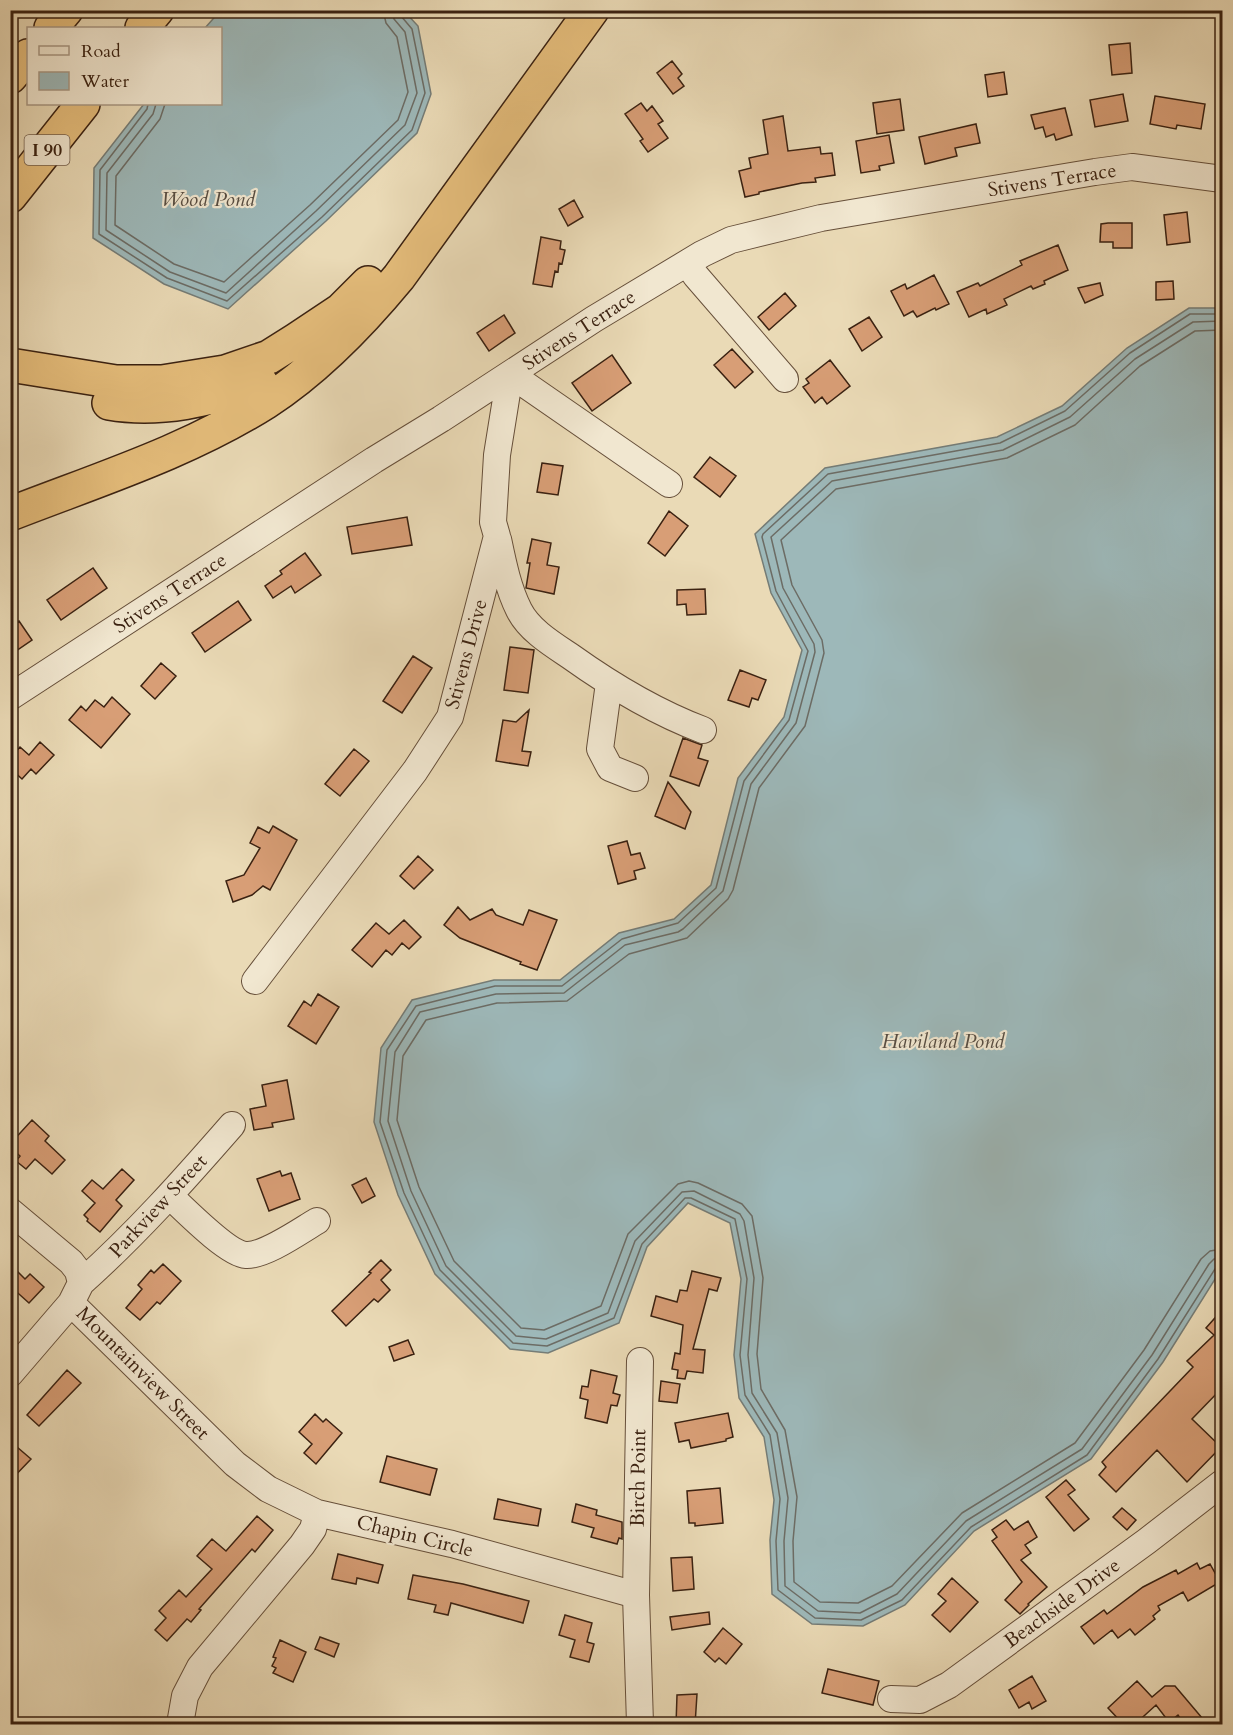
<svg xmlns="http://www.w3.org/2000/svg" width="1233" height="1735" font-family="Cardo,serif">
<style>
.water{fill:#9db8b9;stroke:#757c76;stroke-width:1.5}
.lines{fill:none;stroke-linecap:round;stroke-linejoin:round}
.shore{stroke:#6c6c65;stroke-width:1.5}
.building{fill:#d89e76;stroke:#3a2111;stroke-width:1.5}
.minor-casing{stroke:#664f3a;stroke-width:28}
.highway-casing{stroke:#3a2111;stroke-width:36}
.minor{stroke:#f1e7d0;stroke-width:26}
.highway{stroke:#e5bd7b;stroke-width:33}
.labels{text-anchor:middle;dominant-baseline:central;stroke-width:4.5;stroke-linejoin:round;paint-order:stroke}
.shield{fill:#f1e7d0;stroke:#715c4a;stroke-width:1.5}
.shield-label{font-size:18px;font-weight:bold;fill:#3a2111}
.street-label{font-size:20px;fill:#3a2111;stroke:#f1e7d0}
.water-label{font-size:21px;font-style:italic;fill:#584e43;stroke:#f1e7d0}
</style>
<rect width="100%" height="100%" fill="#eadab6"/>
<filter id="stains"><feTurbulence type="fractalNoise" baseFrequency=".00333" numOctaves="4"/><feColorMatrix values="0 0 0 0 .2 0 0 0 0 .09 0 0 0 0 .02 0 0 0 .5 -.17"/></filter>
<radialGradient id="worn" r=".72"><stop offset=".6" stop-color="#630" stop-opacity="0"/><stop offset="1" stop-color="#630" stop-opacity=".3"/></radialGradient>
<!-- water -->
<path class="water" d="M220,11H404L418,26L431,94L417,133L326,221L228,309L164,284L93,238L94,168L144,104H220V28H205Z
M1189,308H1222V1268L1163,1362L1091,1459L974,1531L905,1605L863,1626L812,1624L772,1594L770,1540L774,1500L764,1437L739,1398L734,1355L741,1279L730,1223L688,1203L647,1247L619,1323L548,1353L510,1349L435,1274L398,1195L374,1122L381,1048L412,1000L494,980H560L619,933L674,919L711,885L738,778L784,717L802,650L771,593L755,534L825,468L997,437L1062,406L1127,348Z"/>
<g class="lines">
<!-- shore -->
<path class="shore" d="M148,104L147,109L100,170L99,234L167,278L227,301L322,217L412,130L425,93L412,29L401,16L400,10
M156,104L153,114L107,173L106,230L170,272L226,293L316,211L405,125L417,93L405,32L394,19L392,10
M165,104L160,119L116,176L115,225L174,264L224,282L310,205L398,120L408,92L397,37L386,23L383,10
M1222,314H1190L1130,353L1065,411L1000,443L828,474L763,534L762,537L776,591L808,651L789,720L744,781L716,888L678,923L622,939L562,986H495L416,1006L387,1050L380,1122L404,1193L440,1270L513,1343L547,1346L614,1318L642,1244L685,1198H691L735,1219L747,1279L740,1355L745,1395L770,1435L780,1499L776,1541L778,1590L815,1618L861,1620L902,1600L971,1527L1087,1455L1158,1359L1215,1269L1222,1266
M1222,321L1193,322L1135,359L1070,417L1003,450L832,481L771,537L783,588L814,644L815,652L796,723L751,784L723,891L683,929L678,932L625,945L564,993L496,994L420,1012L395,1052L388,1121L411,1191L446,1266L516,1336L546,1339L608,1313L635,1241L682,1192L694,1191L740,1214L744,1221L754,1278L748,1355L752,1393L777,1433L788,1498L784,1541L785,1586L818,1611L860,1613L897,1594L966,1521L1082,1449L1152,1355L1209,1264L1214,1259L1222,1258
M1222,330L1195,331L1140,366L1075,425L1007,458L836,489L781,540L792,585L822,640L824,653L805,726L759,788L733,890L728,899L687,938L629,954L567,1001L497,1003L426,1020L403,1056L397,1120L419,1187L454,1261L521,1328L544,1330L601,1306L628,1234L678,1184L689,1181L698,1183L742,1204L752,1216L763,1278L757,1354L761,1389L785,1430L797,1497L793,1541L794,1582L820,1602L858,1603L892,1586L962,1513L1075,1443L1144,1350L1201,1259L1210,1251L1222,1249"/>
</g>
<!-- building -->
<path class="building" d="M1130,43L1132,73L1112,75L1109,45Z
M672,61L682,74L678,78L684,86L673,94L657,73Z
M1004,72L1007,94L988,97L985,75Z
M1123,94L1128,121L1095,127L1090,100Z
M1155,96L1205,104L1201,129L1177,125L1176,129L1150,124Z
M900,99L904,130L877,134L873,103Z
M641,103L647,111L652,106L663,121L658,124L668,138L648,152L640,141L643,139L625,114Z
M1065,108L1072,135L1056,140L1054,134L1046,137L1043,127L1035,129L1031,115Z
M783,116L788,151L820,147L821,154L832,153L835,175L815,178L816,182L802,183L759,192V194L745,197L739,171L751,168L749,158L768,154L763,120Z
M976,124L980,143L955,148L957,156L925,164L919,137Z
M889,135L894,163L879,166L880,170L861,173L856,141Z
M574,200L583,217L568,226L559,209Z
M1187,212L1190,242L1167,245L1164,215Z
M1108,223H1132V248H1113V242H1100L1101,224Z
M541,237L561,241L560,249L565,250L562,264L559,263L558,272L555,271L552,287L533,284Z
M1058,245L1068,270L1044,281L1045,284L1033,289L1031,286L1004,299L1007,305L987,314L986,309L969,317L957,292L978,283L980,286L1022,265L1020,261Z
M934,275L949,304L936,310L935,308L917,317L913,311L904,316L891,291L905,284L907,289Z
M1173,281L1174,299L1156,300V282Z
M1100,283L1103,295L1085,303L1078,288Z
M785,293L796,306L769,330L758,317Z
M504,315L515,333L489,351L477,333Z
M869,317L882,337L862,351L849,329Z
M732,349L753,372L735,388L714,365Z
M612,355L631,383L592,411L572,383Z
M830,360L850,386L827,404L822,397L815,403L803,387L809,383L806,379Z
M710,457L736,476L720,497L694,477Z
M542,463L563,466L558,495L537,492Z
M669,511L688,526L665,556L648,543Z
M407,517L412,545L352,554L347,527Z
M532,539L551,543L547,565L559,567L554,594L526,588L530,563H527Z
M305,553L321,575L295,593L291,586L273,598L265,586L282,574L280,571Z
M93,568L107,588L61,620L47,600Z
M705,589L706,614L687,615L686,604L677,605V590Z
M238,601L251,620L205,652L192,633Z
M19,621L32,640L10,655V626Z
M510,647L534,650L528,693L504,690Z
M413,656L432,668L402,713L383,701Z
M161,663L176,676L155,699L141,686Z
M740,670L766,680L758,700L752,698L749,707L728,700Z
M112,697L130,714L101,748L69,720L81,706L86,711L95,700L104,707Z
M529,710L522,751L531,752L528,766L496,761L503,720L516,722Z
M683,738L702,745L698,758L708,761L699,786L670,776Z
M40,742L54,755L36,774L31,769L22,779L10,768V758L20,747L29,755Z
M354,749L369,761L340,796L325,784Z
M668,782L691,812L685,829L655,816Z
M273,826L297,840L270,890L263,886L252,895L233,902L226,881L244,875L260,848L250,843L258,827L269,833Z
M627,841L631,855L640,853L645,868L634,871L636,879L618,884L608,846Z
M418,856L433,870L414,889L400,876Z
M458,907L470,920L492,909L496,915L523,925L529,910L557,920L537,970L520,964L521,962L460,938L444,925Z
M404,920L421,937L409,949L402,943L392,955L386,950L372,967L352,950L376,923L389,934Z
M318,994L339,1007L316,1044L288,1026L304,1001L311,1006Z
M287,1080L294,1119L272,1123L273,1127L254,1130L250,1109L266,1106L262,1085Z
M32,1120L49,1136L45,1141L65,1160L52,1174L35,1159L26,1169L16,1161L20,1156L10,1147V1144Z
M122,1169L134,1180L116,1200L122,1206L100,1232L87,1221L88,1219L84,1215L95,1203L82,1191L92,1180L103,1189Z
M280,1171L282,1176L291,1173L300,1199L269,1211L257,1179Z
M366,1178L375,1196L362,1203L352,1185Z
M381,1260L391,1270L381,1280L390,1290L378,1302L374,1299L346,1326L332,1311L371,1273L369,1272Z
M10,1264L25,1279L30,1274L44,1287L29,1303L10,1286Z
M163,1264L181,1281L160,1304L157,1302L140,1320L126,1308L142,1289L138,1285L151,1270L154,1273Z
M692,1271L721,1278L717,1291L709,1289L693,1349L705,1350L703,1373L687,1371L685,1379L677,1378L678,1370L672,1369L675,1353L680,1354L683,1325L651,1316L656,1296L677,1302L680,1290L687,1291Z
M1222,1310V1388L1192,1419L1221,1447L1187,1482L1157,1450L1116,1492L1099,1475L1106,1467L1102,1462L1193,1367L1187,1361L1214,1335L1206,1328Z
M408,1340L414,1354L394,1361L389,1347Z
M67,1370L81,1383L39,1426L27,1415Z
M591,1370L617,1376L613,1393L620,1395L617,1406L611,1405L607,1423L585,1418L588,1400L580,1398L582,1386L588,1387Z
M661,1381L680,1384L677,1403L659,1401Z
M728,1413L733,1437L726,1439V1441L691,1448L689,1440L679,1442L675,1423Z
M315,1414L323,1422L326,1419L342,1433L316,1464L304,1453L312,1444L299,1432Z
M10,1441L31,1459L10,1481Z
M387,1456L437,1469L430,1495L380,1482Z
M1066,1480L1075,1490L1068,1495L1089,1519L1074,1531L1046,1497Z
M720,1488L723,1523L695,1526V1523H689L687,1491Z
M498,1499L541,1509L538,1526L494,1519Z
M576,1504L597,1510L596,1515L622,1522V1539L619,1538L617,1544L591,1537L594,1528L572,1522Z
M1122,1508L1136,1520L1127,1530L1113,1517Z
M257,1516L273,1530L255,1552L252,1549L199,1609L201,1610L191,1622L187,1619L167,1641L155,1630L166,1618L159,1611L179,1590L186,1597L212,1569L197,1556L212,1539L226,1551Z
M1006,1520L1014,1530L1028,1521L1037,1537L1025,1545L1031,1553L1021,1560L1047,1587L1028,1604L1029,1605L1020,1614L1005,1600L1022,1582L992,1541L997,1537L992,1530Z
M338,1554L383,1565L378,1583L357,1578L356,1584L332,1579Z
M692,1557L694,1589L673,1591L671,1558Z
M1197,1563L1200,1569L1210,1564L1220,1582L1188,1601L1183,1592L1158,1606L1160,1610L1153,1616L1155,1619L1135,1635L1130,1629L1118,1638L1112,1630L1094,1644L1081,1627L1104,1610L1107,1614L1143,1587L1176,1570L1178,1574Z
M413,1575L463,1584L529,1601L523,1623L451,1603L448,1615L434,1612L436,1605L408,1599Z
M952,1578L978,1602L950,1632L932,1615L946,1601L938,1594Z
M709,1612L710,1624L672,1630L670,1617Z
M565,1615L592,1623L587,1642L594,1644L589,1662L570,1657L575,1640L559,1635Z
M723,1628L742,1644L726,1664L719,1658L715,1662L704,1652Z
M320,1637L339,1644L334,1657L315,1649Z
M280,1640L306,1652L293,1682L273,1673L276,1668L272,1666L276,1658L273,1657Z
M828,1669L879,1681L873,1705L822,1693Z
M1032,1676L1046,1701L1032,1709L1029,1702L1019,1708L1009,1690Z
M1137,1681L1152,1697L1165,1686H1175L1208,1725H1185L1178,1715L1169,1722L1156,1705L1134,1725H1124L1108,1708Z
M697,1694L695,1725H676L677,1695Z"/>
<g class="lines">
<!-- minor casing -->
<g class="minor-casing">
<path id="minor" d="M687,263L696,276L785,379
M498,539C503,563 508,588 519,610C529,630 552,644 570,656C612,686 655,712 703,730
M609,683L600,749L610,768L635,778
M10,697L374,460L441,419L594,319L702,254L731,240L821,218L1095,172L1132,167L1222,179
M255,981L415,771L450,717L497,536L493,522L497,455L510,374L669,484
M170,1196C185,1210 228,1254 246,1255C265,1256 300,1231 317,1221
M10,1211L71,1262L78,1271L81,1283L71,1303L10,1374
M81,1283C136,1234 184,1180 232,1125
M71,1303L235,1464L268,1489L317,1513
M636,1595L640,1361
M891,1699L920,1700L949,1685L1147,1541L1222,1483
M180,1724L185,1696L200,1667L302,1545L313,1529L317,1513L452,1544L636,1595L640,1724"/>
</g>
<!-- highway casing -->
<g class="highway-casing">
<path id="highway" d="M51,28L66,10
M142,28L157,10
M10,77L28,56
M10,196L83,104
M10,365L116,382H162L225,372L269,357L296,340L341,310L368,283
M109,403C161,412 211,399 261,383
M10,514C97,480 187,452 266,402C317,369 361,323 399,277L592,10"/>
</g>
<!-- minor -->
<use href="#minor" class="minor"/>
<!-- highway -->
<use href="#highway" class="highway"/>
</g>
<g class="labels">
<!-- shield labels -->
<rect class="shield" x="24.5" y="135" width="45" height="30" rx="4.5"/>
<g class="shield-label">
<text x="47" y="150">I 90</text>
</g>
<!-- street labels -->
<g class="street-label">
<text transform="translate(1052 180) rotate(-9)">Stivens Terrace</text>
<text transform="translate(579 330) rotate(-33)">Stivens Terrace</text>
<text transform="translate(170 593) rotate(-33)">Stivens Terrace</text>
<text transform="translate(466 654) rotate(-75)">Stivens Drive</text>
<text transform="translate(158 1206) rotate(-47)">Parkview Street</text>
<text transform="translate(143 1373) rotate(45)">Mountainview Street</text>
<text transform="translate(638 1478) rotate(-89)">Birch Point</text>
<text transform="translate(415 1536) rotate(14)">Chapin Circle</text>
<text transform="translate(1062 1603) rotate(-36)">Beachside Drive</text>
</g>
<!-- water labels -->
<g class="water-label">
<text x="208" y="199">Wood Pond</text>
<text x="943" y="1041">Haviland Pond</text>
</g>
</g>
<!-- margin -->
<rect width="1233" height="1735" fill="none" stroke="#eadab6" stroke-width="36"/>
<rect x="12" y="12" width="1209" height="1711" fill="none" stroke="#3a2111" stroke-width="3"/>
<rect x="18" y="18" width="1197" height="1699" fill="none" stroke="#3a2111" stroke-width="1.5"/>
<!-- legend -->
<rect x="27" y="27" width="195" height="78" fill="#f1e7d0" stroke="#a89884" stroke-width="1.5"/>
<rect x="39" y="46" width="30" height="9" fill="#f1e7d0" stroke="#a89884" stroke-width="1.5"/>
<text x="81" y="57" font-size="18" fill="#3a2111">Road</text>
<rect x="39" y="72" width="30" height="18" fill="#9db8b9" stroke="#a89884" stroke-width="1.5"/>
<text x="81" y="87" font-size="18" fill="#3a2111">Water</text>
<rect width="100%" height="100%" filter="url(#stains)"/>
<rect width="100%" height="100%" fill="url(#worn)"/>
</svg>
